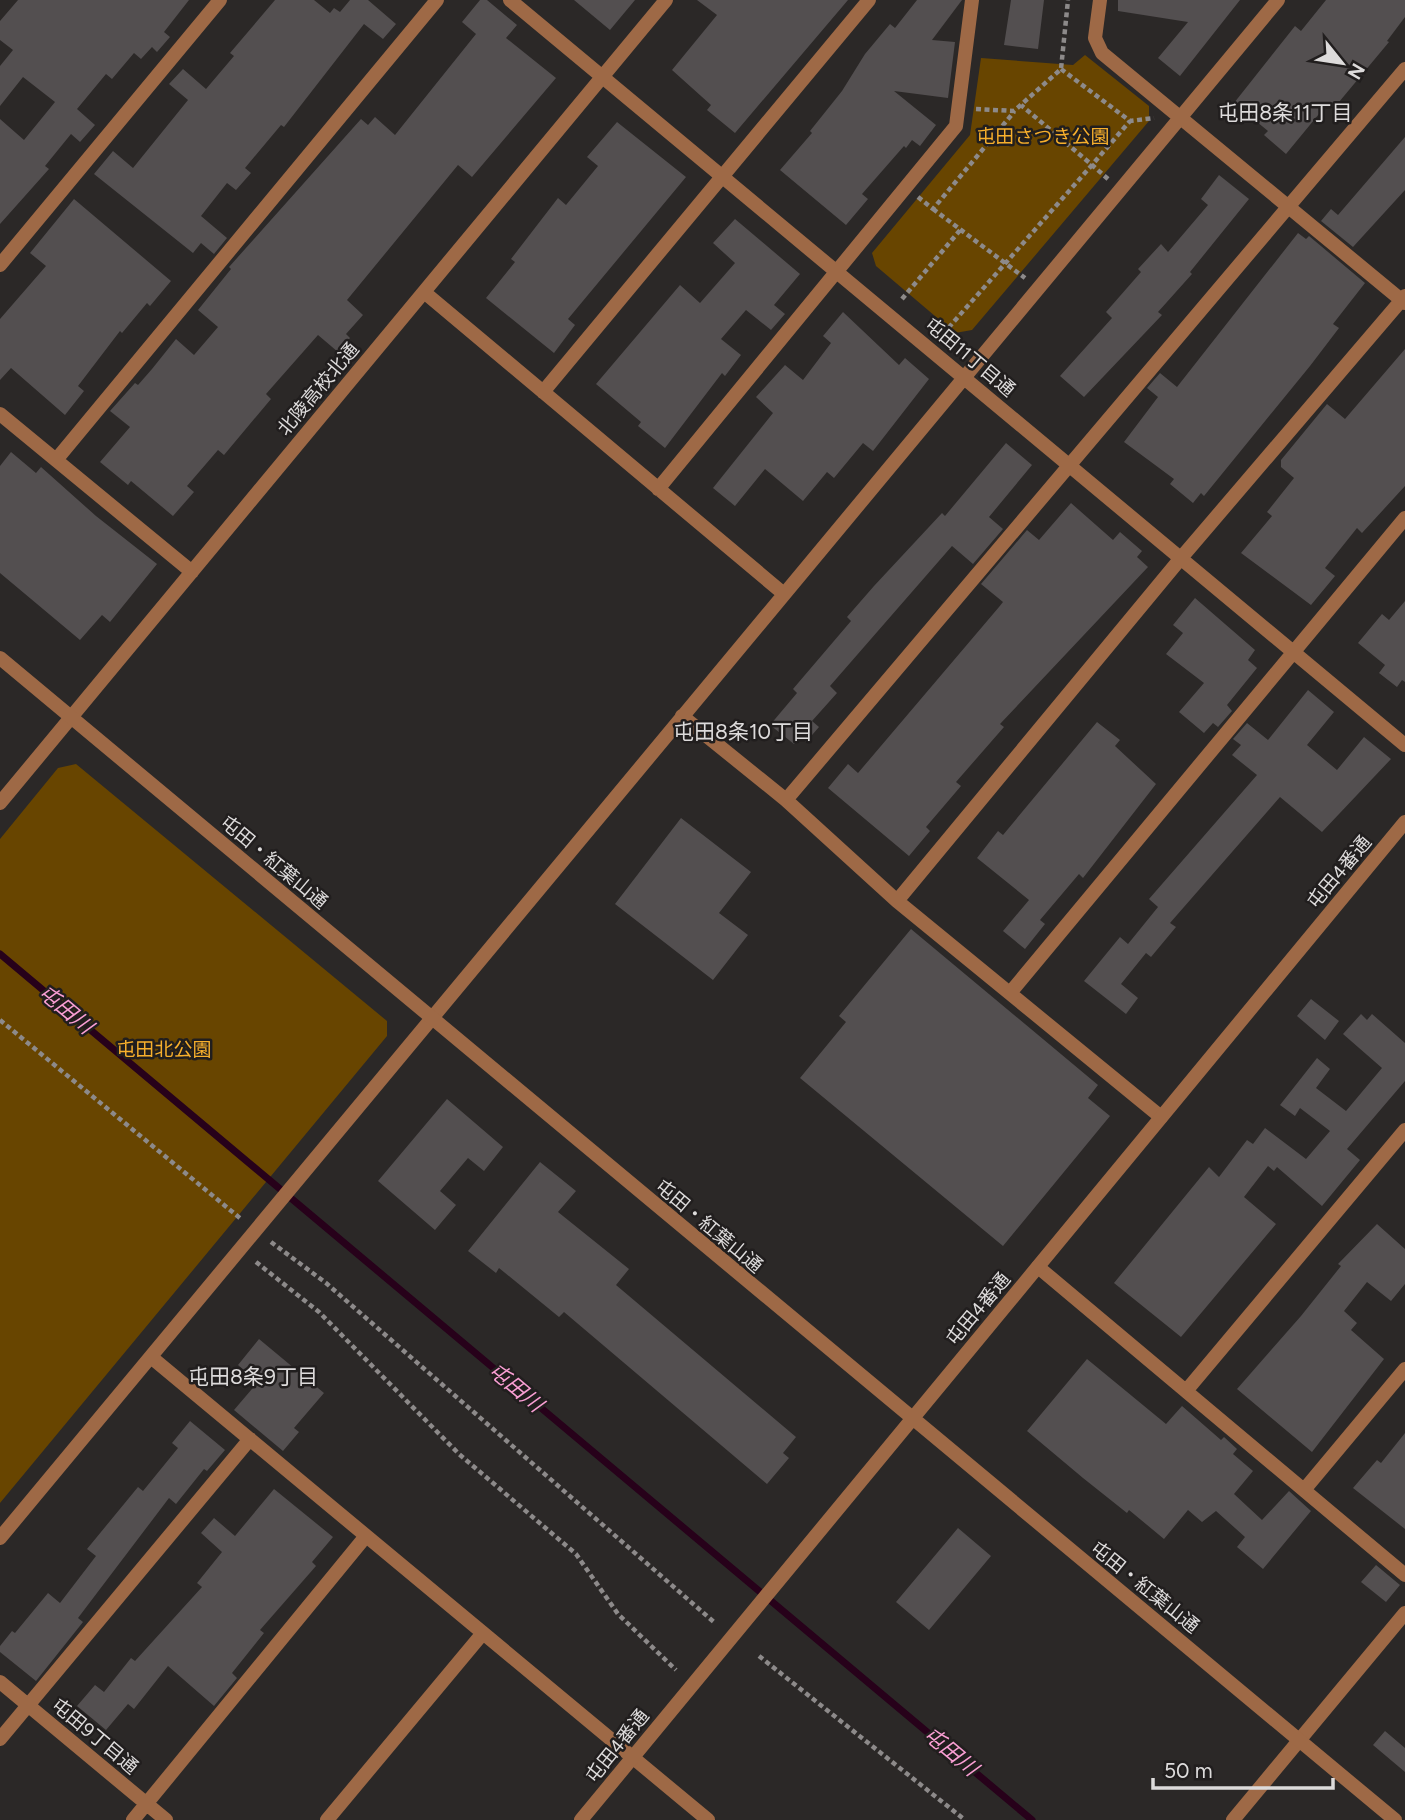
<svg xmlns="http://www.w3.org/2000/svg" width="1405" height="1820" font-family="Figtree,'Noto Sans JP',sans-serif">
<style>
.green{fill:#684500}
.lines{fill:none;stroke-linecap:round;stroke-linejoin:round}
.stream{stroke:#27011a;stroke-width:7}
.building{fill:#534f50}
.path{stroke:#8d8a8a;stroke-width:4.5;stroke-dasharray:5 3.5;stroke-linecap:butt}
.minor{stroke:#9e6946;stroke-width:14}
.tertiary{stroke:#9e6946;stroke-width:14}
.labels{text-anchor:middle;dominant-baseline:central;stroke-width:5;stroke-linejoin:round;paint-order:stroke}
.park-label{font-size:19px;fill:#f7af2c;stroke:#211e1e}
.street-label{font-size:19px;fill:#dddbdb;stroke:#211e1e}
.neighbourhood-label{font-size:21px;fill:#dddbdb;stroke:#211e1e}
.water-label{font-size:21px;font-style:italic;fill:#f99ed3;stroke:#211e1e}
</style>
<rect width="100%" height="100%" fill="#2b2827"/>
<!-- green -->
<path class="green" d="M1085,55L1149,106V121L972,330L955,333L876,266L872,253L970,135L981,58L1073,65Z
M76,764L387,1021V1036L0,1503V839L58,768Z"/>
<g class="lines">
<!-- stream -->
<path class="stream" d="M0,954L1032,1820"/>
</g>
<!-- building -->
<path class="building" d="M18,0H189L164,32L170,37L157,52L152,47L141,59L134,53L112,79L106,74L77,109L95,125L80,142L71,134L45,166L49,169L0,224V119L24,140L55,102L23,77L0,106V66L13,50L0,40V21Z
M275,0H314L330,13L334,8L340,12L350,0H368L396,24L383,39L364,24L284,127L281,125L245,168L251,173L236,190L227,183L201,216L227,238L214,254L201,243L193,253L94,174L113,151L133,168L188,100L169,84L183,69L206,89L234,56L230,53Z
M480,0H487L517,25L506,38L556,78L472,177L458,165L347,300L363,315L346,334L350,338L338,352L318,335L266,394L271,399L224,455L218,450L187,486L194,492L173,516L131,481L128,485L100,462L130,427L110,411L135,383L138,385L152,369L176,339L194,355L218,327L198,310L231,269L229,267L361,119L368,125L375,117L395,135L476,34L462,22Z
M574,0H635L610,30Z
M697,0H848L735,133L707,110L711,105L672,70L717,15Z
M917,0H962L932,40L955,42L948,98L894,91L936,125L920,146L912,140L906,148L904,146L862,194L868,199L846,225L780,170L812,133L810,131L842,91L865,54L890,24L895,28Z
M1011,0H1044L1038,49L1004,45Z
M1118,0H1240L1180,76L1158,58L1188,22L1118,11Z
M1326,0H1405V17L1387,41L1389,42L1334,108L1328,103L1286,154L1264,135L1268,131L1234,103L1295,26L1301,31Z
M617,122L686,177L568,319L575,325L554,353L486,298L515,262L511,259L558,198L566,205L598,166L587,157Z
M1405,137V190L1353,247L1321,221L1331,209L1338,215Z
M1219,175L1249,199L1190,272L1192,274L1158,312L1162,315L1084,397L1060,376L1112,318L1106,312L1141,272L1138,269L1161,244L1168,252L1208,205L1201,199Z
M74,199L171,281L150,306L147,303L122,333L120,331L78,386L84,391L65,415L11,368L0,380V319L46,266L30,253Z
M735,219L800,274L774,305L785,314L771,330L746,310L721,339L741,355L725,376L722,373L665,448L638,426L641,422L596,384L680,285L700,303L735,263L713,243Z
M1298,233L1306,239L1309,236L1365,283L1333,324L1339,328L1310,366L1204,496L1201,493L1193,503L1170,484L1174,479L1124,442L1158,397L1147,388L1160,373L1177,387Z
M843,312L899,365L905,358L929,379L873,451L863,443L834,478L827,472L803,501L765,469L735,506L713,488L773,413L756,397L785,365L803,380L831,343L823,336Z
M1405,349V486L1362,533L1357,528L1325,568L1335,576L1311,605L1241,553L1272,516L1267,512L1294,478L1281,467V460L1327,404L1345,419Z
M1006,443L1032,465L989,517L1003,529L973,564L952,546L830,686L837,693L812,721L819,727L806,742L800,737L794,744L770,725L797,693L793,689L851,621L847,617L874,586L942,513L945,516Z
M11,452L36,473L41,467L96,516L157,564L110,622L102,615L80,640L0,573V466Z
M1071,503L1113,540L1120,532L1142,551L1137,557L1148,567L1000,724L1004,727L956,782L961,786L926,827L930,831L909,856L828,788L848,764L858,773L999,607L1003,602L981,584L1027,530L1039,540Z
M1195,598L1255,650L1248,660L1257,668L1227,705L1232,711L1218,727L1213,723L1204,733L1179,712L1204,683L1166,654L1183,633L1173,625Z
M1405,601V682L1402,680L1397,687L1379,673L1385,665L1358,643L1382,614L1389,620Z
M1308,690L1334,712L1307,745L1337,770L1364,737L1391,759L1322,832L1280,797L1170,923L1176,927L1151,957L1146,953L1121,984L1138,998L1126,1014L1084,981L1120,937L1128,944L1158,907L1149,899L1257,775L1232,755L1241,745L1233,739L1247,723L1268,740Z
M1097,722L1120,740L1115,746L1156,784L1083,878L1079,874L1040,920L1045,924L1025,949L1003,931L1029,900L977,858L998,831L1003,835Z
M681,818L751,872L719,913L748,935L713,980L615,904Z
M911,929L1098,1085L1088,1098L1110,1116L1003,1246L800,1078L846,1022L839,1016Z
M1311,999L1339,1021L1325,1040L1297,1016Z
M1361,1014L1367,1020L1372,1014L1405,1043V1081L1347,1149L1360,1160L1322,1206L1277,1167L1274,1171L1268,1166L1244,1197L1276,1224L1181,1337L1114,1283L1209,1167L1219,1177L1247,1140L1253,1144L1265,1128L1306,1159L1330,1131L1300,1108L1295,1116L1280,1105L1317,1058L1330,1069L1316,1088L1346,1111L1382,1068L1343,1034Z
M447,1099L503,1147L484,1171L468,1158L440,1191L456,1205L435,1230L378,1181Z
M540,1162L576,1191L558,1212L629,1269L616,1285L796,1437L783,1453L789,1458L767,1484L564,1312L559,1317L499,1268L496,1273L468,1251Z
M1377,1224L1405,1249V1284L1391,1301L1367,1282L1344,1311L1357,1323L1351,1330L1384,1359L1312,1452L1237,1389L1301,1316L1341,1266L1338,1264Z
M259,1339L324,1393L294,1428L299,1432L283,1451L234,1410L258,1382L238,1365Z
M1087,1359L1166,1424L1182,1406L1221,1440L1224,1437L1237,1449L1233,1454L1253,1471L1234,1494L1262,1520L1289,1491L1311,1511L1263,1569L1237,1547L1245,1537L1216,1511L1202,1522L1188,1510L1164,1539L1129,1510L1127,1513L1083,1478L1027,1431Z
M190,1421L225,1450L207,1471L204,1469L176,1504L169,1498L78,1618L83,1622L36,1681L0,1652V1646L12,1631L15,1633L48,1593L60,1603L96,1556L87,1549L138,1487L143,1491L178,1448L172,1443Z
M1405,1433V1529L1353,1488L1377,1460L1381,1463Z
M274,1489L333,1537L312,1562L316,1566L260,1630L264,1633L232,1673L237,1678L214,1706L168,1666L134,1709L128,1704L106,1730L77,1706L95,1685L104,1692L131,1658L135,1661L202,1587L197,1583L222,1552L201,1533L214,1518L235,1536Z
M958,1528L991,1556L929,1630L896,1602Z
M1376,1565L1400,1585L1386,1602L1361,1582Z
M1385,1731L1405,1748V1772L1373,1745Z"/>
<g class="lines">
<!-- path -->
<path class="path" d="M1061,69L1130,121L1154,118
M976,109L1014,111L1061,69L1068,0
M1108,179L1092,165L1130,121
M918,197L933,209L1014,112
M933,209L1025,278
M902,299L961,229
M943,334L1092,165L1021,105
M0,1020L241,1219
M271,1242L326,1283L715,1623
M256,1262L319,1312L459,1454L576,1554L618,1614L676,1670
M759,1656L965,1820"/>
<!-- minor -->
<path class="minor" d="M510,0L1405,745
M1100,0L1095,38L1102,53L1405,303
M0,265L220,0
M424,292L784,594
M543,392L869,0
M0,414L192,572
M56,460L437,0
M658,489L956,126L972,0
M682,716L786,800L897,901L1161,1117
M786,800L1405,69
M0,803L666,0
M897,901L1181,558L1405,296
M1010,993L1405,518
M1038,1267L1405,1575
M151,1357L708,1820
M1186,1391L1405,1130
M1304,1490L1405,1369
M0,1538L1278,0
M0,1682L166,1820
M0,1739L250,1439
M133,1820L366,1536
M327,1820L483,1633
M1233,1820L1405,1613"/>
<!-- tertiary -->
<path class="tertiary" d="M0,658L1395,1820
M581,1820L1405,822"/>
</g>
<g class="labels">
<!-- park labels -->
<g class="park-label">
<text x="1043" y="136">屯田さつき公園</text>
<text x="164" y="1049">屯田北公園</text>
</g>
<!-- street labels -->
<g class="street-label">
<text transform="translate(970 357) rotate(40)">屯田11丁目通</text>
<text transform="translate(318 389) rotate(-50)">北陵高校北通</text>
<text transform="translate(274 862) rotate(40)">屯田・紅葉山通</text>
<text transform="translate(1339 872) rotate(-50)">屯田4番通</text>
<text transform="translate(709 1226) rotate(40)">屯田・紅葉山通</text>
<text transform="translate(978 1309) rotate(-50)">屯田4番通</text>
<text transform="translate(1145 1587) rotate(39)">屯田・紅葉山通</text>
<text transform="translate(95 1736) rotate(40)">屯田9丁目通</text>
<text transform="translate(617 1746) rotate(-51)">屯田4番通</text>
</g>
<!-- neighbourhood labels -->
<g class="neighbourhood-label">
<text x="1285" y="112">屯田8条11丁目</text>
<text x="743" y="731">屯田8条10丁目</text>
<text x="253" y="1376">屯田8条9丁目</text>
</g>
<!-- water labels -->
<g class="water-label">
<text transform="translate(66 1009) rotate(40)">屯田川</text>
<text transform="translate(516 1387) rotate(40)">屯田川</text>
<text transform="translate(951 1751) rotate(40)">屯田川</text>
</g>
</g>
<!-- north arrow -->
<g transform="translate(1342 63) rotate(120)" stroke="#211e1e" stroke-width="5" paint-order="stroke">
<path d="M0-5L12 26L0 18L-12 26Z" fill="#dddbdb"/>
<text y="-10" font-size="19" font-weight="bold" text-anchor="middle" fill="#dddbdb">N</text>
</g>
<!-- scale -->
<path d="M1153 1778v10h180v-10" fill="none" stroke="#dddbdb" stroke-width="3.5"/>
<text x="1164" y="1778" font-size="21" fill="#dddbdb" stroke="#211e1e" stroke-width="5" paint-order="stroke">50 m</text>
</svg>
